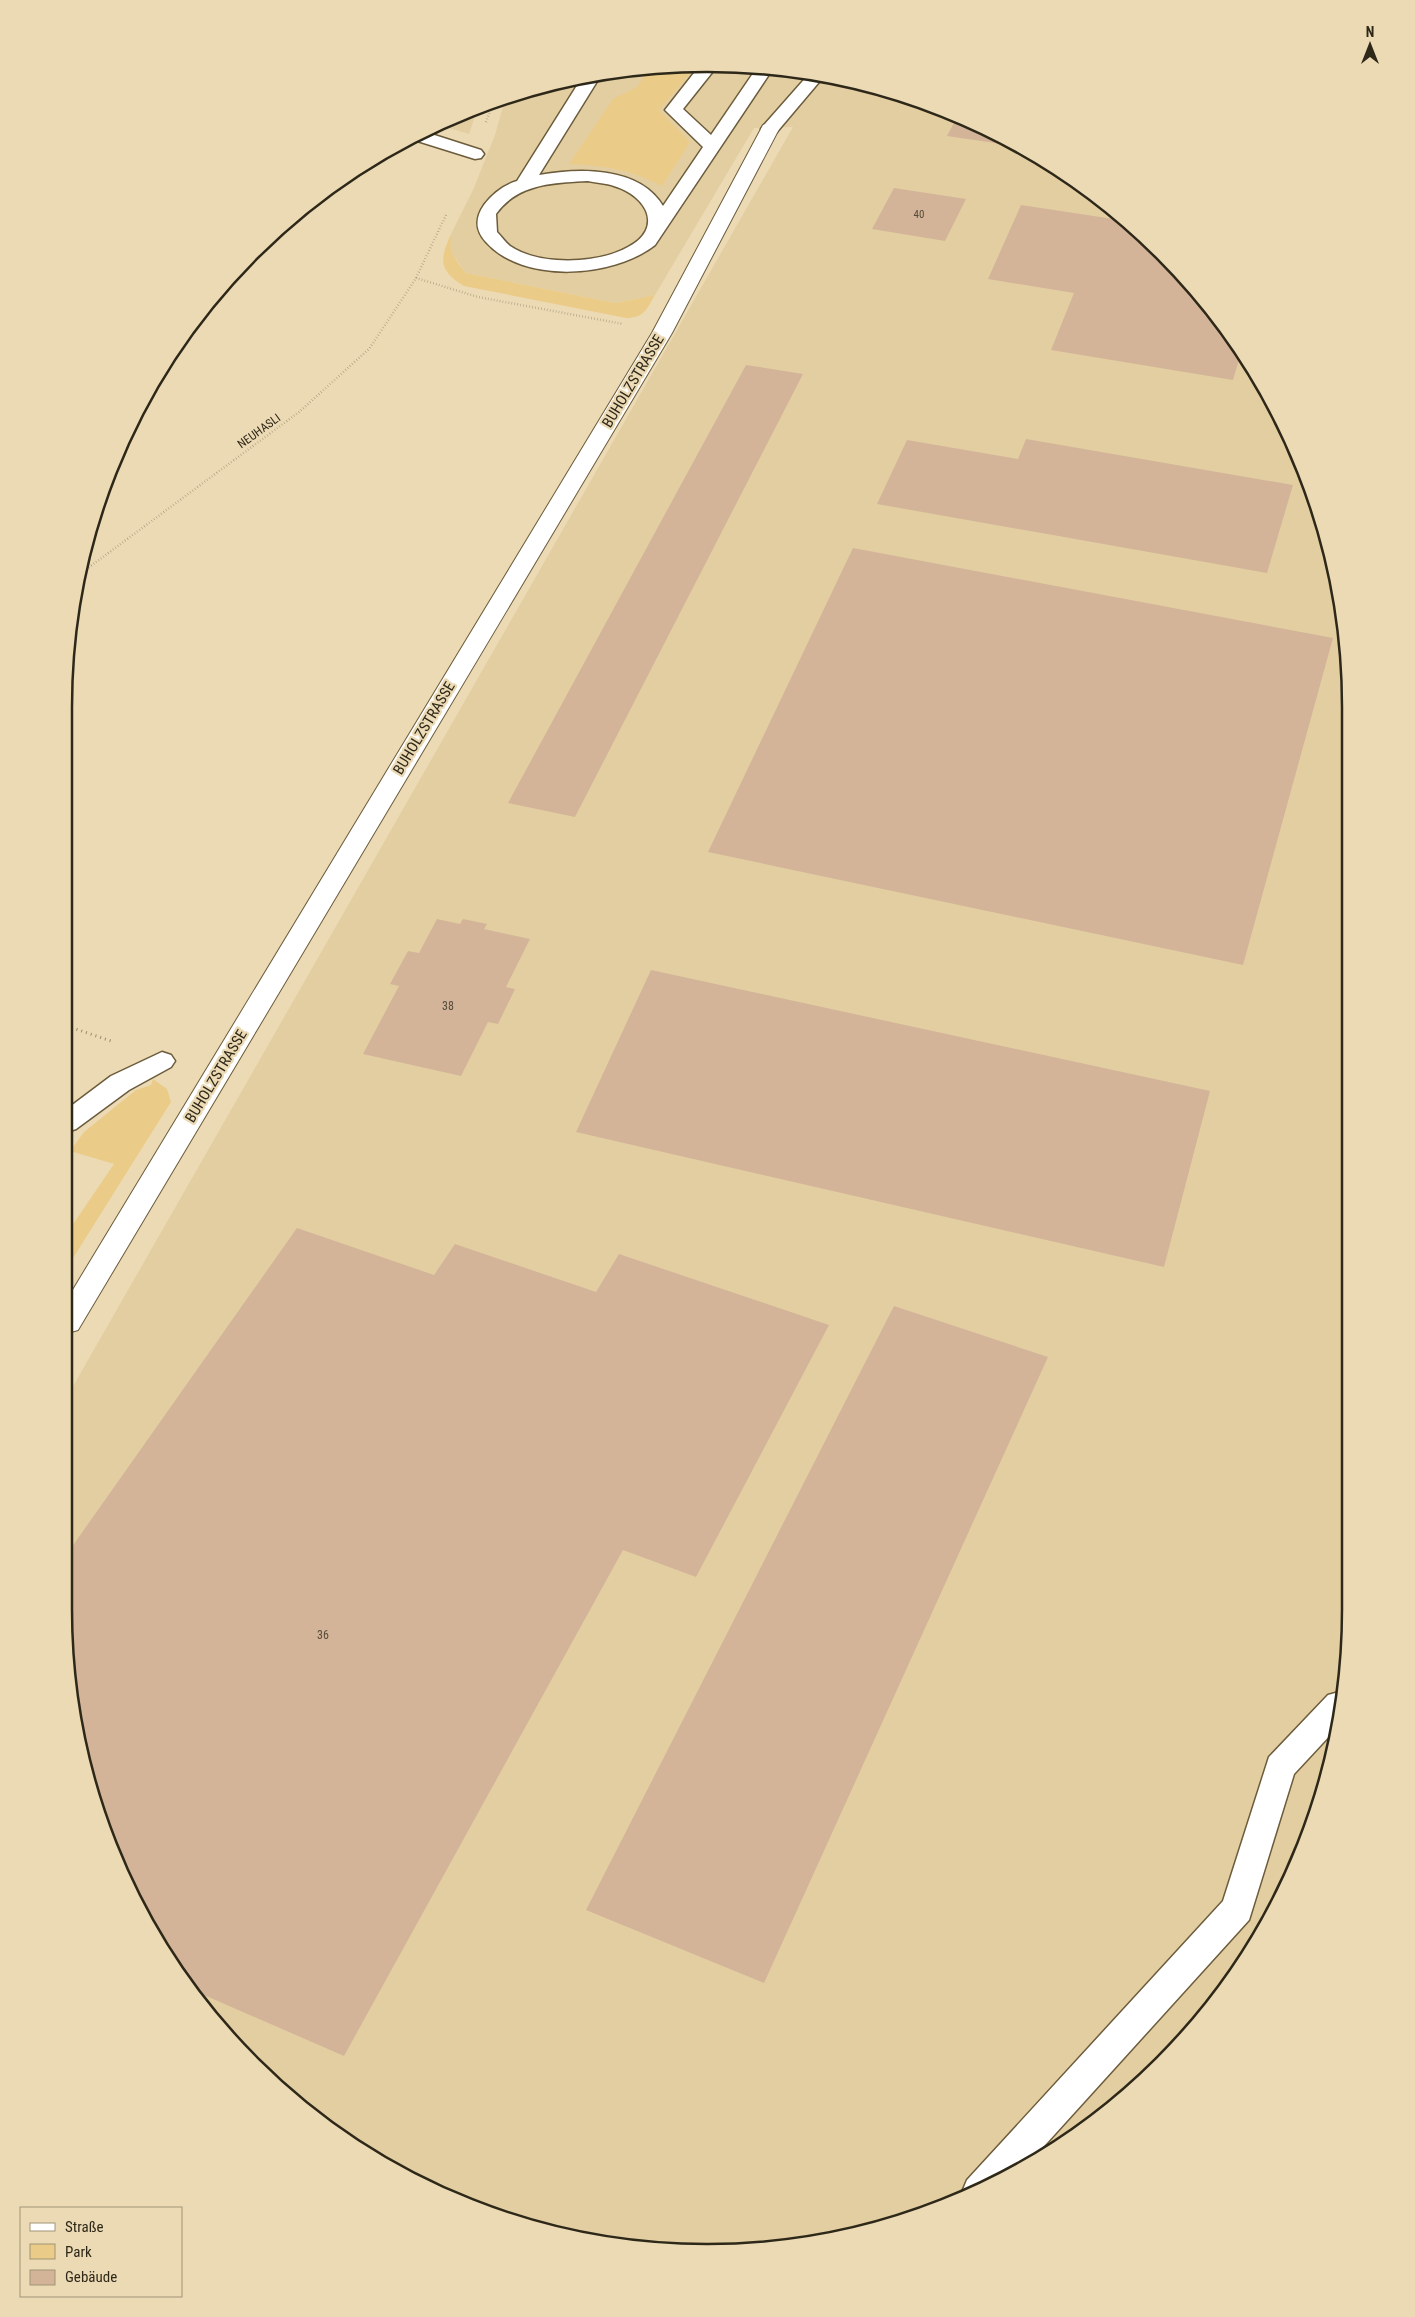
<svg xmlns="http://www.w3.org/2000/svg" width="1415" height="2317" font-family="'Roboto Condensed',sans-serif">
<style>
.built{fill:#e3cea2}
.green{fill:#ebcb88}
.building{fill:#d3b498}
.lines{fill:none;stroke-linecap:round;stroke-linejoin:round}
.lane-casing{stroke:#6c5c3b;stroke-width:3}
.street-casing{stroke:#6c5c3b;stroke-width:2}
.path-far1{stroke:#9a8d71;stroke-width:2.5;stroke-dasharray:0.5 2.5;stroke-linecap:butt}
.path{stroke:#9a8d71;stroke-width:3;stroke-dasharray:1 4;stroke-linecap:butt}
.lane{fill:#fff;fill-rule:evenodd}
.street{fill:#fff;fill-rule:evenodd}
.labels{text-anchor:middle;dominant-baseline:central;stroke-width:4.5;stroke-linejoin:round;paint-order:stroke}
.far-number-label{font-size:11px;fill:#574b39}
.far-street-label{font-size:12px;fill:#2e2819;stroke:#ecdab5}
.number-label{font-size:12px;fill:#574b39}
.street-label{font-size:15px;fill:#2e2819;stroke:#ecdab5}
.rim{fill:none;stroke:#2e2819;stroke-width:2.5}
</style>
<rect width="100%" height="100%" fill="#ecdab5"/>
<!-- built -->
<path class="built" d="M708,64L833,76L954,113L1065,172L1191,283L1265,385L1317,501L1346,624L1350,1652L1317,1817L1243,1967L1163,2064L1099,2120L992,2187L914,2219L792,2248L707,2253L582,2241L501,2219L350,2145L253,2065L197,2001L130,1894L98,1816L69,1694L68,1395L793,127L754,128L655,295L615,303L466,273L453,255L449,243L452,232L473,190L495,135L505,99L582,76Z
M478,108L469,134L438,125L461,113Z"/>
<!-- green -->
<path class="green" d="M697,65L659,110L690,142L662,186C629,169 606,166 569,164L613,99L637,87L648,70Z
M452,232C447,251 455,259 466,273L615,303L655,295C647,309 644,318 626,318L464,286C437,270 440,258 452,232Z
M153,1079L167,1089L171,1102L68,1266L67,1233L114,1164L70,1151L84,1132L136,1090L151,1085Z"/>
<!-- building -->
<path class="building" d="M958,115L1016,146H1015L947,136Z
M894,188L966,199L945,241L872,229Z
M1021,205L1120,220L1191,283L1208,307L1205,316L1216,318L1241,353L1233,380L1051,350L1074,293L988,279Z
M746,365L803,374L575,817L508,803Z
M1026,439L1293,485L1267,573L877,504L907,440L1018,459Z
M853,548L1333,638L1243,965L708,852Z
M437,919L460,924L463,919L487,924L484,929L530,939L506,987L515,989L498,1024L488,1022L461,1076L363,1054L399,986L390,984L408,951L419,953Z
M651,970L1210,1091L1164,1267L576,1132Z
M297,1228L434,1275L455,1244L596,1292L619,1254L829,1325L696,1577L623,1550L344,2056L188,1988L130,1894L98,1816L69,1694V1551Z
M894,1306L1048,1357L764,1983L586,1910Z"/>
<g class="lines">
<!-- lane casing -->
<g class="lane-casing">
<path id="lane" d="M701,64L718,65L683,109L711,135L756,69L772,70L655,245C613,278 523,284 486,242C475,230 475,218 484,205C493,193 504,185 517,181L583,76L601,75L539,175C579,168 639,166 663,206L703,147L665,110ZM588,181C597,183 606,183 614,186C647,196 664,228 628,247C598,264 539,266 510,246C505,242 501,236 497,232L496,214C518,183 554,183 588,181Z
M809,74L825,75L776,133H764L761,129L764,125Z
M425,132L481,150L484,154L481,158L475,159L411,139Z
M162,1052L171,1055L175,1061L171,1067L129,1090L76,1129L67,1132V1109L111,1076Z
M1339,1692L1342,1693L1334,1731L1294,1774L1249,1920L1026,2166L992,2187L964,2198L962,2192L967,2180L1223,1901L1269,1757L1328,1695Z"/>
</g>
<!-- street casing -->
<g class="street-casing">
<path id="street" d="M770,123L777,125L779,129L672,333L78,1330L68,1333V1298L652,333L761,129L763,125Z"/>
</g>
<!-- path-far1 -->
<path class="path-far1" d="M486,122L493,103
M416,278L478,297L623,324
M84,571L299,412L369,349L416,278L446,215"/>
<!-- path -->
<path class="path" d="M67,1026L111,1041"/>
<!-- lane -->
<use href="#lane" class="lane"/>
<!-- street -->
<use href="#street" class="street"/>
</g>
<g class="labels">
<!-- far-number labels -->
<g class="far-number-label">
<text x="919" y="214">40</text>
</g>
<!-- far-street labels -->
<g class="far-street-label">
<text transform="translate(259 431) rotate(-36)">NEUHASLI</text>
</g>
<!-- number labels -->
<g class="number-label">
<text x="448" y="1006">38</text>
<text x="323" y="1635">36</text>
</g>
<!-- street labels -->
<g class="street-label">
<text transform="translate(633 381) rotate(-59)">BUHOLZSTRASSE</text>
<text transform="translate(424 728) rotate(-59)">BUHOLZSTRASSE</text>
<text transform="translate(216 1076) rotate(-59)">BUHOLZSTRASSE</text>
</g>
</g>
<!-- crop -->
<path d="M0 0H1415V2317H0ZM707 72H707A635 635 0 0 1 1342 707V1609A635 635 0 0 1 707 2244H707A635 635 0 0 1 72 1609V707A635 635 0 0 1 707 72Z" fill="#ecdab5" fill-rule="evenodd"/>
<path class="rim" d="M707 72H707A635 635 0 0 1 1342 707V1609A635 635 0 0 1 707 2244H707A635 635 0 0 1 72 1609V707A635 635 0 0 1 707 72Z"/>
<!-- legend -->
<rect x="20" y="2207" width="162" height="90" fill="#ecdab5" stroke="#a09377"/>
<rect x="30" y="2223" width="25" height="8" fill="#ffffff" stroke="#a09377"/>
<text x="65" y="2232" font-size="15" fill="#2e2819">Straße</text>
<rect x="30" y="2244" width="25" height="15" fill="#ebcb88" stroke="#a09377"/>
<text x="65" y="2257" font-size="15" fill="#2e2819">Park</text>
<rect x="30" y="2270" width="25" height="15" fill="#d3b498" stroke="#a09377"/>
<text x="65" y="2282" font-size="15" fill="#2e2819">Gebäude</text>
<!-- north arrow -->
<g transform="translate(1370 45)" stroke="#ecdab5" stroke-width="4" paint-order="stroke">
<path d="M0-4L9 19L0 12L-9 19Z" fill="#2e2819"/>
<text y="-8" font-size="14" font-weight="bold" text-anchor="middle" fill="#2e2819">N</text>
</g>
</svg>
